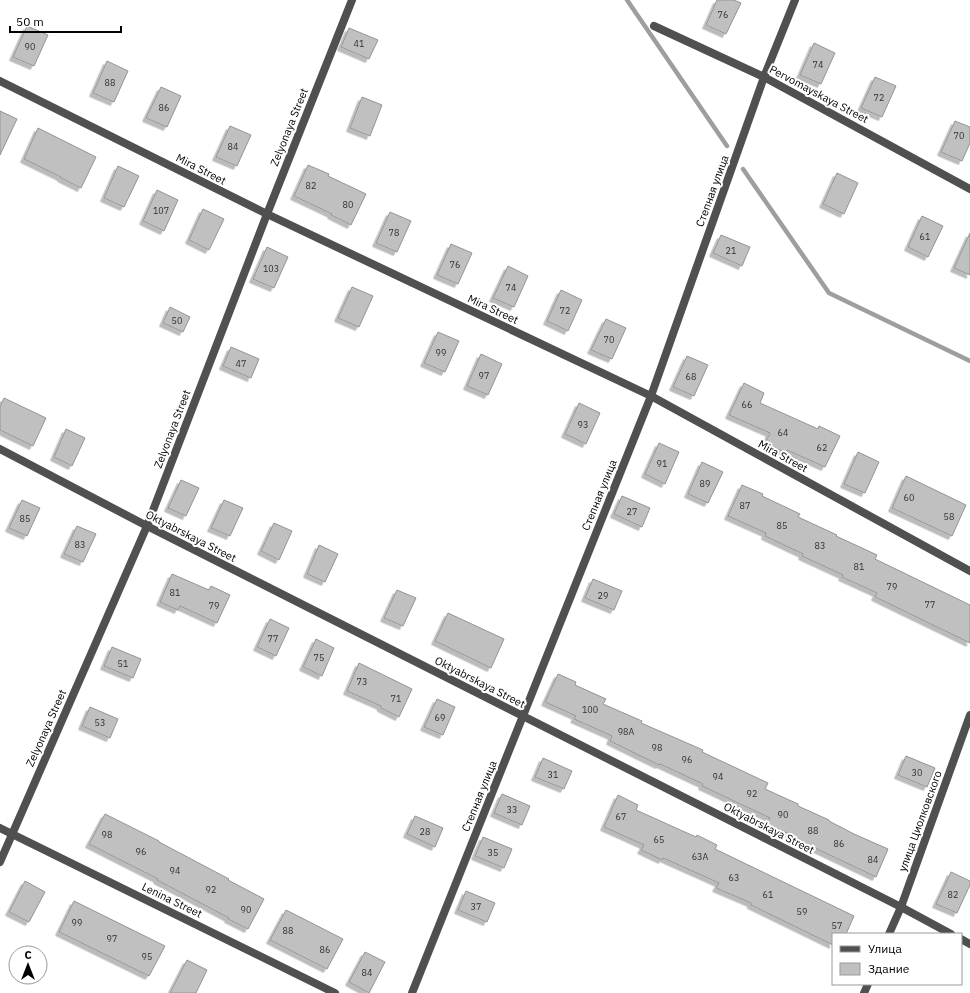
<svg xmlns="http://www.w3.org/2000/svg" width="970" height="993" font-family="'IBM Plex Sans',sans-serif">
<style>
.lines{fill:none;stroke-linecap:round;stroke-linejoin:round}
.stream{stroke:#9e9e9e;stroke-width:4.5}
.building{fill:#c0c0c0;stroke:#949494;filter:url(#shadow)}
.minor{stroke:#505050;stroke-width:8}
.labels{text-anchor:middle;dominant-baseline:central;stroke-width:4;stroke-linejoin:round;paint-order:stroke}
.number-label{font-size:9px;fill:#303030}
.street-label{font-size:11px;fill:#000;stroke:#fff}
</style>
<defs>
<filter id="shadow"><feDropShadow dx="-3.5" dy="3.5" stdDeviation="0" flood-color="#0004"/></filter>
</defs>
<rect width="100%" height="100%" fill="#fff"/>
<g class="lines">
<!-- stream -->
<path class="stream" d="M627,0L727,146
M743,169L829,293L970,361"/>
</g>
<!-- building -->
<path class="building" d="M717,0H734L741,3L726,34L706,25Z
M27,26L48,35L34,66L13,57Z
M349,28L378,40L369,59L341,47Z
M814,43L835,53L821,84L800,75Z
M107,61L128,71L114,102L93,93Z
M875,77L896,86L882,117L861,108Z
M161,87L181,96L167,127L146,118Z
M362,97L382,105L370,136L350,128Z
M0,111L17,119L0,155Z
M955,121L970,127V143L962,161L941,152Z
M230,126L251,135L237,166L216,157Z
M38,128L96,157L81,188L61,178V177L24,159Z
M308,165L329,174L328,176L366,194L351,225L331,215L332,214L294,196Z
M118,166L139,176L124,207L104,198Z
M837,173L858,183L844,214L823,204Z
M157,190L178,200L164,231L143,221Z
M203,209L224,219L209,250L189,240Z
M390,212L411,221L397,252L376,243Z
M922,216L943,226L928,257L908,247Z
M970,233V275L954,268Z
M721,235L750,247L742,266L713,253Z
M451,244L472,253L458,284L437,275Z
M267,247L288,257L274,288L253,279Z
M508,266L528,276L514,307L493,298Z
M352,287L373,296L359,327L338,318Z
M561,290L582,300L568,331L547,321Z
M170,307L190,317L183,332L163,323Z
M606,319L626,328L612,359L591,350Z
M438,332L459,341L445,372L424,363Z
M231,347L259,359L251,378L223,366Z
M481,354L502,364L488,395L467,386Z
M687,356L708,365L694,396L673,387Z
M744,383L764,393L760,403L818,429L819,426L840,436L825,467L787,450L786,453L765,443L770,433L729,415Z
M4,398L46,418L33,446L0,430V407Z
M579,403L600,413L586,444L565,434Z
M66,429L85,438L72,466L54,457Z
M659,443L679,452L665,484L645,474Z
M858,452L879,462L865,493L844,484Z
M702,462L723,472L708,503L688,494Z
M906,476L966,505L952,536L892,508Z
M181,480L199,488L186,516L168,508Z
M742,485L763,494L762,496L800,514L798,517L837,535L836,536L877,555L875,559L970,605V643L875,597L877,593L842,577L843,575L802,556L803,554L765,536L766,533L728,516Z
M622,496L650,508L642,527L614,514Z
M22,500L40,508L27,536L9,528Z
M224,500L243,508L230,536L211,528Z
M274,523L292,531L279,560L261,551Z
M77,526L96,534L83,562L64,554Z
M319,545L338,554L325,582L307,574Z
M172,574L209,590L211,586L230,595L217,623L180,606L178,610L160,602Z
M593,579L622,591L614,610L585,598Z
M397,590L416,598L403,626L384,618Z
M448,613L504,639L491,668L435,641Z
M270,619L289,628L276,656L257,647Z
M316,639L334,648L322,676L303,667Z
M112,647L141,659L133,678L104,666Z
M359,663L412,689L399,717L381,708V706L347,691Z
M558,674L576,682L575,685L606,699L603,704L642,721L641,723L703,750L702,752L768,783L765,789L798,804V806L829,820V821L854,834L888,849L876,877L798,840V838L767,824L770,818L702,786L703,784L660,764L659,765L610,741L612,736L574,719L576,716L545,702Z
M437,699L455,707L443,735L424,727Z
M90,707L118,719L110,738L82,726Z
M906,756L935,768L927,787L898,775Z
M543,758L572,771L564,789L535,777Z
M502,794L530,806L522,825L494,813Z
M618,795L638,805L636,810L696,837L697,835L717,845L715,849L854,916L846,934H833V945L751,905V903L716,888L719,883L663,858L662,860L641,850L644,845L604,827Z
M105,814L159,841V842L229,879L228,880L264,899L248,929L228,919L229,918L157,880L158,879L89,844Z
M415,816L443,828L435,847L407,834Z
M483,837L512,849L504,868L475,856Z
M951,872L970,881V885L957,913L936,904Z
M25,881L45,892L29,922L9,912Z
M466,891L495,903L487,922L458,910Z
M74,901L165,946L149,976L59,932Z
M286,910L343,939L327,969L270,940Z
M365,952L385,962L369,993L349,982Z
M187,960L207,970L196,993H170Z"/>
<g class="lines">
<!-- minor -->
<path class="minor" d="M654,26L764,77L970,189
M0,81L267,214L651,396L970,571
M0,449L147,526L901,907L951,934
M0,828L335,993
M0,862L147,526L267,214L352,0
M889,934L901,907L970,715
M961,939L970,944
M412,993L651,396L764,77L795,0
M864,993L868,984"/>
</g>
<g class="labels">
<!-- number labels -->
<g class="number-label">
<text x="723" y="14">76</text>
<text x="359" y="43">41</text>
<text x="30" y="46">90</text>
<text x="818" y="64">74</text>
<text x="110" y="82">88</text>
<text x="879" y="97">72</text>
<text x="164" y="107">86</text>
<text x="959" y="135">70</text>
<text x="233" y="146">84</text>
<text x="311" y="185">82</text>
<text x="348" y="204">80</text>
<text x="161" y="210">107</text>
<text x="394" y="232">78</text>
<text x="925" y="236">61</text>
<text x="731" y="250">21</text>
<text x="455" y="264">76</text>
<text x="271" y="268">103</text>
<text x="511" y="287">74</text>
<text x="565" y="310">72</text>
<text x="177" y="320">50</text>
<text x="609" y="339">70</text>
<text x="441" y="352">99</text>
<text x="241" y="363">47</text>
<text x="484" y="375">97</text>
<text x="691" y="376">68</text>
<text x="747" y="404">66</text>
<text x="583" y="424">93</text>
<text x="783" y="432">64</text>
<text x="822" y="447">62</text>
<text x="662" y="463">91</text>
<text x="705" y="483">89</text>
<text x="909" y="497">60</text>
<text x="745" y="505">87</text>
<text x="632" y="511">27</text>
<text x="949" y="516">58</text>
<text x="25" y="518">85</text>
<text x="782" y="525">85</text>
<text x="80" y="544">83</text>
<text x="820" y="545">83</text>
<text x="859" y="566">81</text>
<text x="892" y="586">79</text>
<text x="175" y="592">81</text>
<text x="603" y="595">29</text>
<text x="930" y="604">77</text>
<text x="214" y="605">79</text>
<text x="273" y="638">77</text>
<text x="319" y="657">75</text>
<text x="123" y="663">51</text>
<text x="362" y="681">73</text>
<text x="396" y="698">71</text>
<text x="590" y="709">100</text>
<text x="440" y="717">69</text>
<text x="100" y="722">53</text>
<text x="626" y="731">98А</text>
<text x="657" y="747">98</text>
<text x="687" y="759">96</text>
<text x="917" y="772">30</text>
<text x="553" y="774">31</text>
<text x="718" y="776">94</text>
<text x="752" y="793">92</text>
<text x="512" y="809">33</text>
<text x="783" y="814">90</text>
<text x="621" y="816">67</text>
<text x="813" y="830">88</text>
<text x="425" y="831">28</text>
<text x="107" y="834">98</text>
<text x="659" y="839">65</text>
<text x="839" y="843">86</text>
<text x="141" y="851">96</text>
<text x="493" y="852">35</text>
<text x="700" y="856">63А</text>
<text x="873" y="859">84</text>
<text x="175" y="870">94</text>
<text x="734" y="877">63</text>
<text x="211" y="889">92</text>
<text x="768" y="894">61</text>
<text x="953" y="894">82</text>
<text x="476" y="906">37</text>
<text x="246" y="909">90</text>
<text x="802" y="911">59</text>
<text x="77" y="922">99</text>
<text x="837" y="925">57</text>
<text x="288" y="930">88</text>
<text x="112" y="938">97</text>
<text x="325" y="949">86</text>
<text x="147" y="956">95</text>
<text x="367" y="972">84</text>
</g>
<!-- street labels -->
<g class="street-label">
<text transform="translate(819 94) rotate(28)">Pervomayskaya Street</text>
<text transform="translate(289 127) rotate(-68)">Zelyonaya Street</text>
<text transform="translate(201 169) rotate(27)">Mira Street</text>
<text transform="translate(712 191) rotate(-70)">Степная улица</text>
<text transform="translate(493 309) rotate(25)">Mira Street</text>
<text transform="translate(172 429) rotate(-69)">Zelyonaya Street</text>
<text transform="translate(783 456) rotate(29)">Mira Street</text>
<text transform="translate(599 495) rotate(-68)">Степная улица</text>
<text transform="translate(191 536) rotate(27)">Oktyabrskaya Street</text>
<text transform="translate(480 682) rotate(27)">Oktyabrskaya Street</text>
<text transform="translate(46 728) rotate(-66)">Zelyonaya Street</text>
<text transform="translate(479 796) rotate(-68)">Степная улица</text>
<text transform="translate(920 821) rotate(-70)">улица Циолковского</text>
<text transform="translate(769 828) rotate(27)">Oktyabrskaya Street</text>
<text transform="translate(172 900) rotate(26)">Lenina Street</text>
</g>
</g>
<!-- legend -->
<rect x="832" y="933" width="130" height="52" fill="#ffffff" stroke="#999999"/>
<rect x="840" y="946" width="20" height="6" fill="#505050" stroke="#999999"/>
<text x="868" y="953" font-size="12" fill="#000000">Улица</text>
<rect x="840" y="963" width="20" height="12" fill="#c0c0c0" stroke="#999999"/>
<text x="868" y="973" font-size="12" fill="#000000">Здание</text>
<!-- north arrow -->
<g transform="translate(28 965)"><circle r="19" fill="#ffffff" stroke="#999999"/>
<path d="M0-3L7 15L0 10L-7 15Z" fill="#000000"/>
<text y="-6" font-size="11" font-weight="bold" text-anchor="middle" fill="#000000">С</text>
</g>
<!-- scale -->
<path d="M10 26v6h111v-6" fill="none" stroke="#000000" stroke-width="2"/>
<text x="16" y="26" font-size="12" fill="#000000" stroke="#ffffff" stroke-width="3" paint-order="stroke">50 m</text>
</svg>
